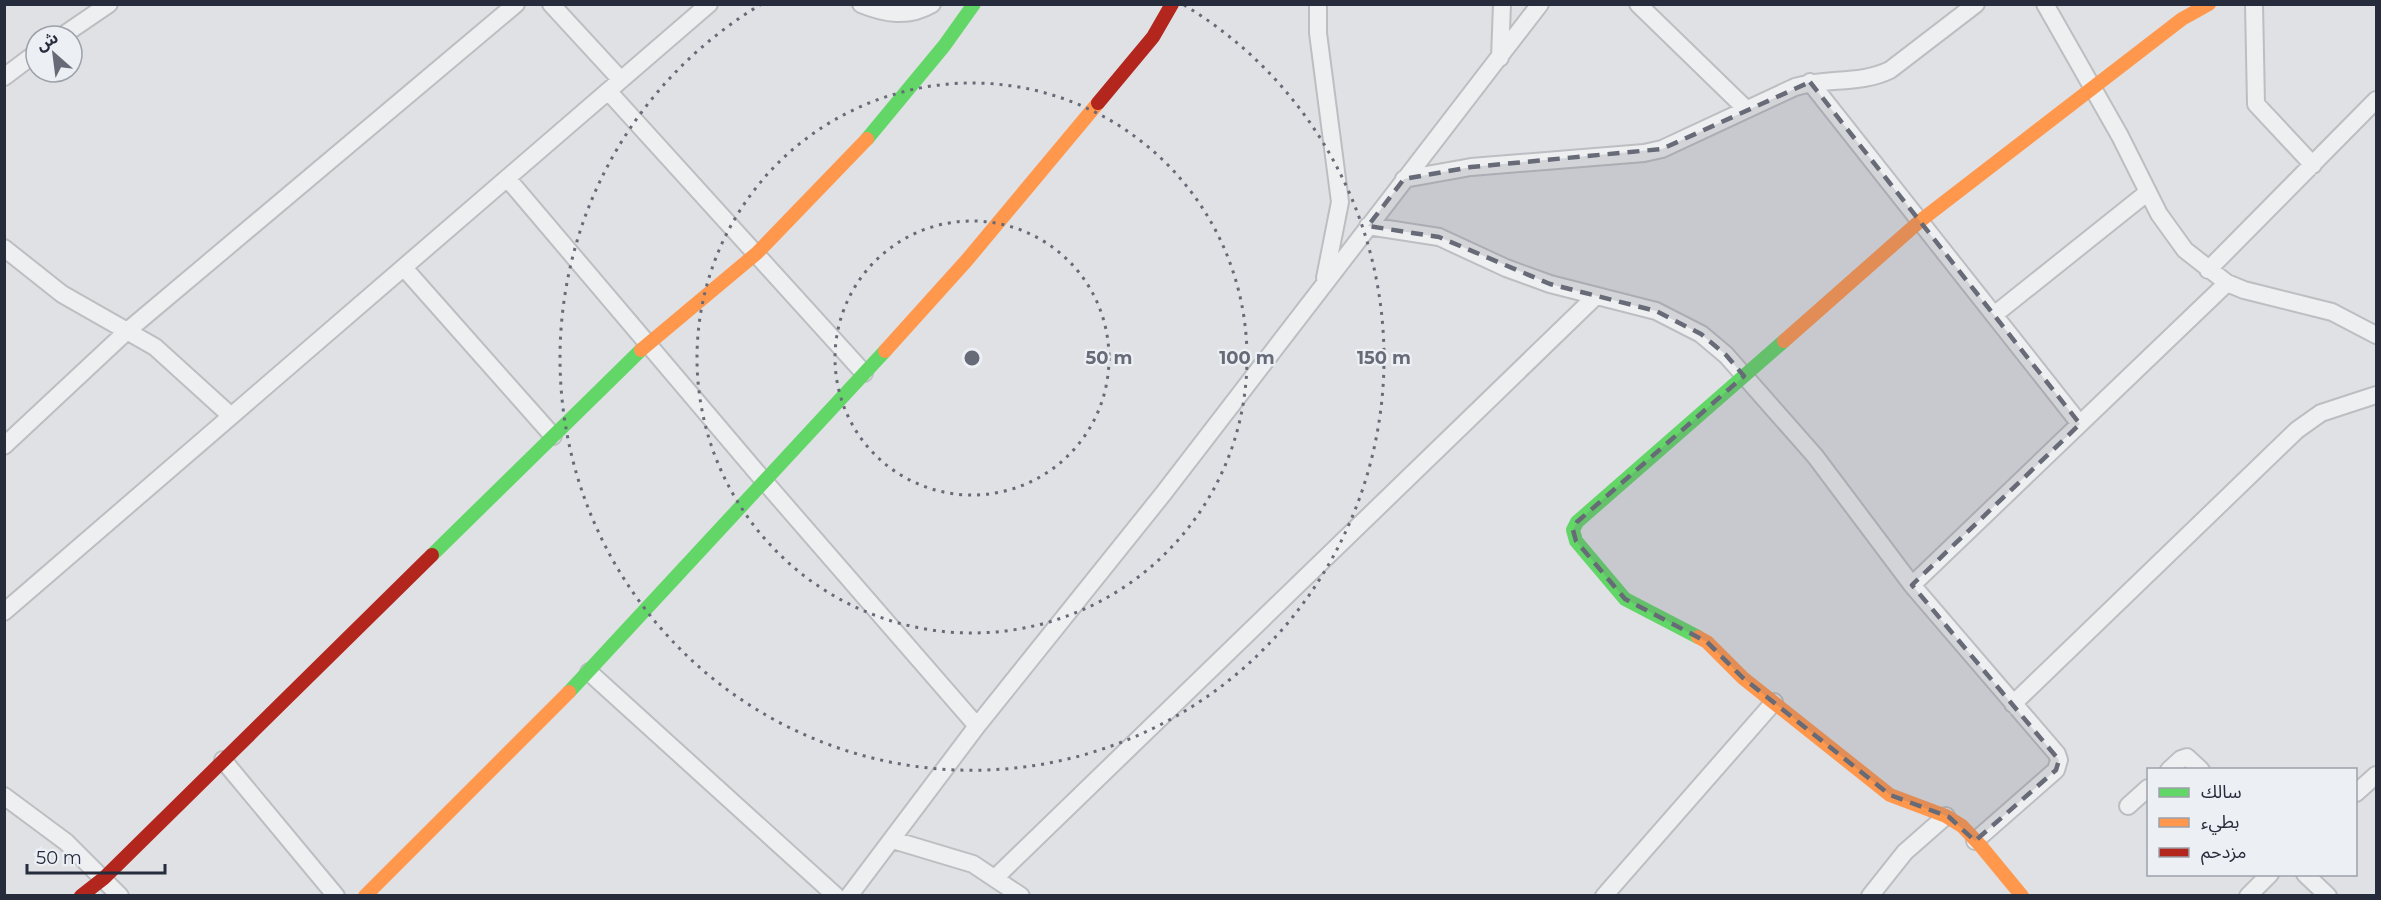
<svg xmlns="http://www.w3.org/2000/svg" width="2381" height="900" font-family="Montserrat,'Noto Sans Arabic',sans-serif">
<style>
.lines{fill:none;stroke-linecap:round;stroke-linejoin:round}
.street-casing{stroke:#bcbec1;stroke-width:20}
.street{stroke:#eeeff1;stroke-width:16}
.fast{stroke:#63d668;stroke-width:14}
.slow{stroke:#ff974d;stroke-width:14}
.jam{stroke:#b3261e;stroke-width:14}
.marked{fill:#676b77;fill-opacity:0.2;stroke:#676b77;stroke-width:4.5;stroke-dasharray:12 8;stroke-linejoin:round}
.ring{fill:none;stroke:#676b77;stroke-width:3;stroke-dasharray:3 6}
.centre{fill:#676b77;stroke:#eceff4;stroke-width:3}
.ring-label{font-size:18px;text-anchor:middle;font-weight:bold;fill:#676b77;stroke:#eceff4;stroke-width:4.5;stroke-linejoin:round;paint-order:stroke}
</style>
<rect width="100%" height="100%" fill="#dfe1e4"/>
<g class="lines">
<!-- street casing -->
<g class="street-casing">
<path id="street" d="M551,4L621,80
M861,4C885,14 908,18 932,4
M1318,4V33L1340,202L1325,278
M1638,4L1746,109
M2045,4L2120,136L2159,214L2185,250L2227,283L2244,290L2332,312L2376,335
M2254,4L2256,104L2313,165
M62,36L109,4
M1500,58L1502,4
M4,77L36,53
M1810,82L2080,424
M608,91L864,373
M507,178L765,482L977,726
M1404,179L1471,167L1644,153L1662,149L1795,87C1827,77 1859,85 1890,70L1976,4
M1368,226L1439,237L1506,268L1550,284L1656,311L1701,334L1726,355L1815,456L1912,585L2057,754L2059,760L2056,770L1975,841
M4,248L62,294L155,347L230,415
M405,269L553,436
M2208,270L2376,100
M1994,315L2148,192
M4,446L126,332L516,4
M1912,585L2227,283
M4,612L709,4
M589,672L836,896
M2013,704L2297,430L2321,413L2376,395
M223,760L336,896
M2169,770L2181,759L2187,757L2201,770
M2356,793L2376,775
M4,796L66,842L120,896
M2128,806L2148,788
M893,840L973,864L1021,896
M2305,874L2328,896
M995,878L1596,296
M849,896L977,726L1163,494L1540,4
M1604,896L1774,702
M1870,896L1905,852L1946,816
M2248,896L2270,874"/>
</g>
<!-- street -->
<use href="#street" class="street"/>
<!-- fast -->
<path class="fast" d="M867,139L944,46L974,4
M432,555L641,350
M1698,637L1625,599L1576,541L1573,530L1577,522L1784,341
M569,692L885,351"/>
<!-- slow -->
<path class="slow" d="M1784,341L1920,221L2182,19L2209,4
M641,350L757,253L867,139
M885,351L967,260L1098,103
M1698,637L1707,642L1743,678L1890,795L1946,816L1962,826L1980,845L2022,896
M365,896L569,692"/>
<!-- jam -->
<path class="jam" d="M1098,103L1153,37L1172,4
M81,896L104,878L432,555"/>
</g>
<!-- marked area -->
<path class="marked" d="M1810,82L2080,424L1912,585L2059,760L2056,770L1975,841L1949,817L1890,795L1743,678L1707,642L1625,599L1576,541L1573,530L1577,522L1744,376L1726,355L1701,334L1656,311L1550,284L1439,237L1368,226L1404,179L1471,167L1662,149Z"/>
<!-- distance rings -->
<g class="ring">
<circle cx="972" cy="358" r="137"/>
<circle cx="972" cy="358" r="275"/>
<path d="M1184 5A412 412 0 1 1 760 5"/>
</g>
<circle cx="972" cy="358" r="9" class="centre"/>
<g class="ring-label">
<text x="1109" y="364">50 m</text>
<text x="1247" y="364">100 m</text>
<text x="1384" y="364">150 m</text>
</g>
<!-- border -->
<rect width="2381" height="900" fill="none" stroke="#272c3c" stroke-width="12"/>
<!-- legend -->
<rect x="2147" y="768" width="210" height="108" fill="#eceff4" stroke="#9da1aa" stroke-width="1.5"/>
<rect x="2159" y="788" width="30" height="9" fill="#63d668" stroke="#9da1aa" stroke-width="1.5"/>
<text x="2201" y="798" font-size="18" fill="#272c3c">سالك</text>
<rect x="2159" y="818" width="30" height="9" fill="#ff974d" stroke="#9da1aa" stroke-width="1.5"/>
<text x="2201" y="828" font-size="18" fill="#272c3c">بطيء</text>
<rect x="2159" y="848" width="30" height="9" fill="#b3261e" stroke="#9da1aa" stroke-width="1.5"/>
<text x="2201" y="858" font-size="18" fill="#272c3c">مزدحم</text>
<!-- north arrow -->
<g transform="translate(54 54) rotate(332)"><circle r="28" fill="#eceff4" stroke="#9da1aa" stroke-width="1.5"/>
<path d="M0-4.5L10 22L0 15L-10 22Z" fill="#676b77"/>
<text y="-9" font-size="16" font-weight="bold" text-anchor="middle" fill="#272c3c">ش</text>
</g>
<!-- scale -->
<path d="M27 864v9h138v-9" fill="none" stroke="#272c3c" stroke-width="3"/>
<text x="36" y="864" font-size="18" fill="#272c3c" stroke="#eceff4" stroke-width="4.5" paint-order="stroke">50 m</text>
</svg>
